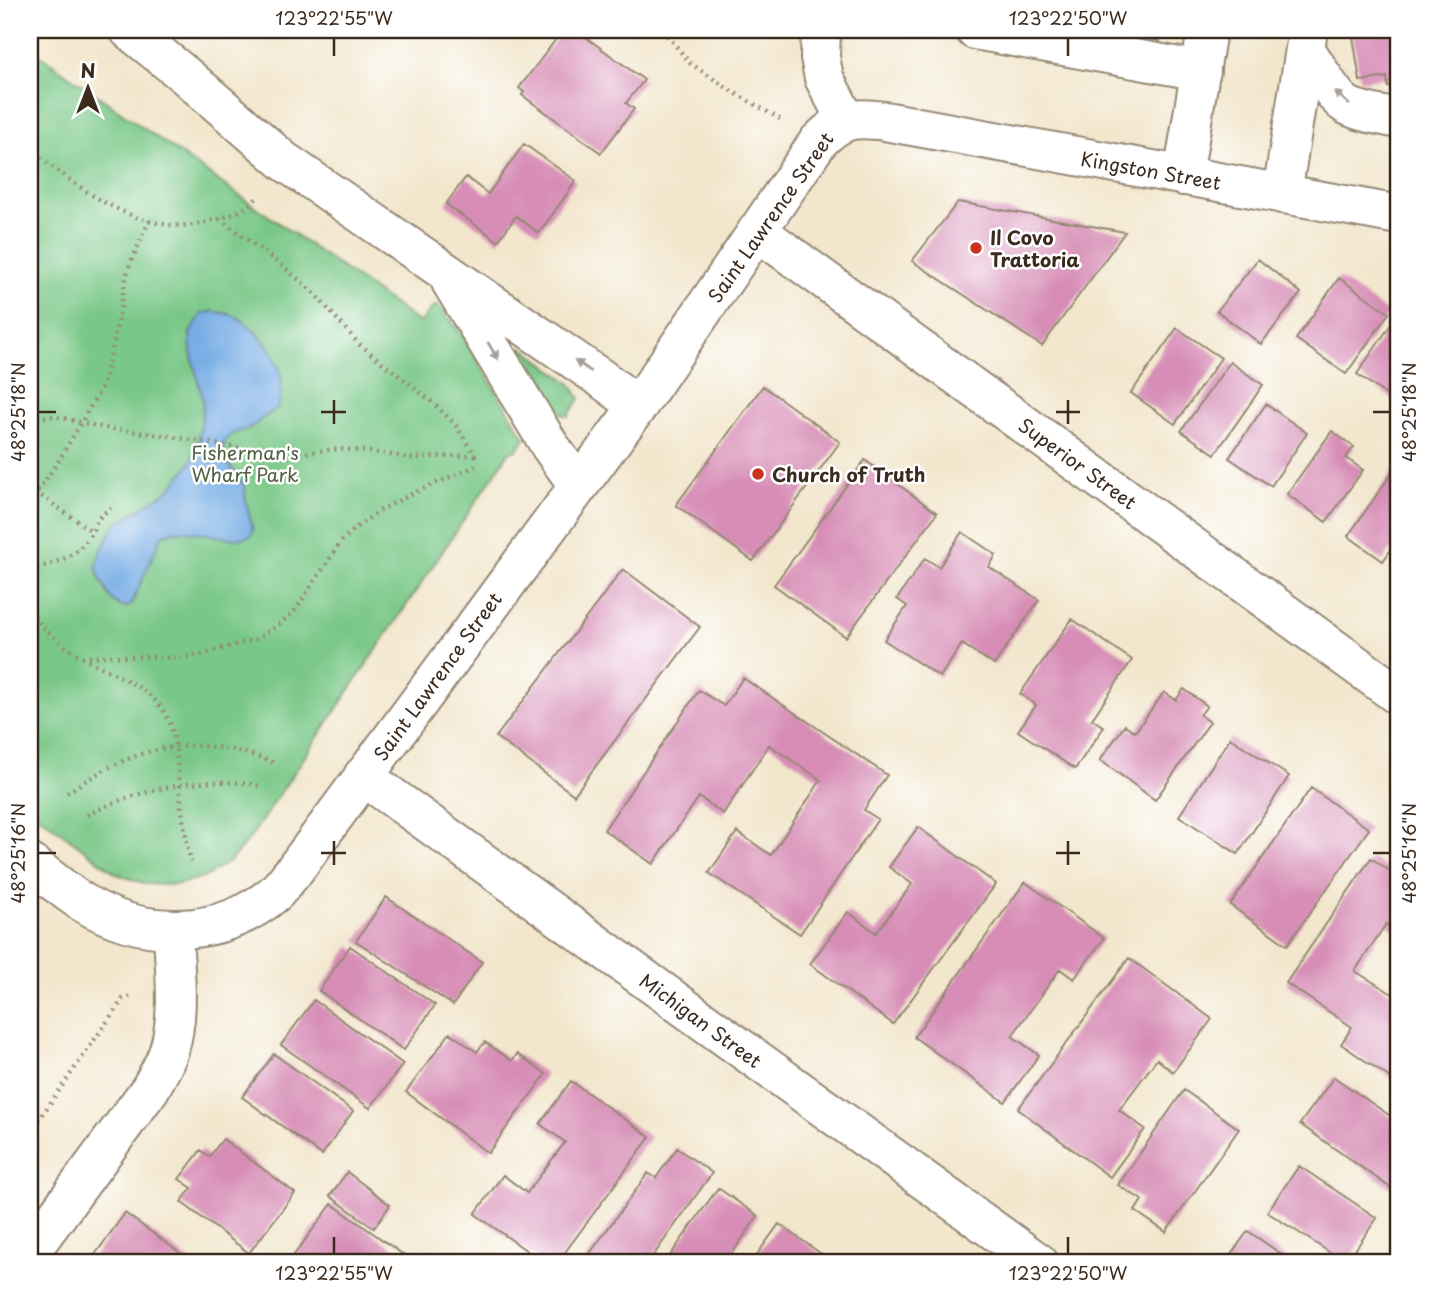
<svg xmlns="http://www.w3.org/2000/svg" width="1429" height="1293" font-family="'Playpen Sans',sans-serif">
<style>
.green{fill:#79c887;stroke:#5a7952;stroke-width:2}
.water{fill:#75ace4;stroke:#586b81;stroke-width:2}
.building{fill:#d78db6}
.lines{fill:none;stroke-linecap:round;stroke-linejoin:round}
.minor-casing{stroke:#968875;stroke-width:42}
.path{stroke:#968875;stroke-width:4.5;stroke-dasharray:2 5;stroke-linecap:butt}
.minor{stroke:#fff;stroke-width:38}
.oneway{fill:#a79f9a}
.ticks{fill:none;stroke:#3b2a1e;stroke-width:2.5}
.poi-dot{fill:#c8321e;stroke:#fff;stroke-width:2.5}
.labels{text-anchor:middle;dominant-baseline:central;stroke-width:5;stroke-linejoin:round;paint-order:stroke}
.street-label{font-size:19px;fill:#3b2a1e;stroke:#fff}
.poi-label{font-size:19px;font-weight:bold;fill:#3b2a1e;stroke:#fff;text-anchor:start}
.park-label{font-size:19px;fill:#516143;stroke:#fff}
.neatline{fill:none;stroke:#3b2a1e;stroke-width:2.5}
.ticks-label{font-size:18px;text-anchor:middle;fill:#3b2a1e}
</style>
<rect width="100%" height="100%" fill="#fff"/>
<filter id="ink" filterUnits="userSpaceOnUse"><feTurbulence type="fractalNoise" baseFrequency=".0143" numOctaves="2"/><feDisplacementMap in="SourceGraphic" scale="14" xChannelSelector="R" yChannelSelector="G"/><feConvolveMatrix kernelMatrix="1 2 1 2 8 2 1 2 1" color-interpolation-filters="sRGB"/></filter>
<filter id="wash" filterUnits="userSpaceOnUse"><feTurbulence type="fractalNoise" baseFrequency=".00686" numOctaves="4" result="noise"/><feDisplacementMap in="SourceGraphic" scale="28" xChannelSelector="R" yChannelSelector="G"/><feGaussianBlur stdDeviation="1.57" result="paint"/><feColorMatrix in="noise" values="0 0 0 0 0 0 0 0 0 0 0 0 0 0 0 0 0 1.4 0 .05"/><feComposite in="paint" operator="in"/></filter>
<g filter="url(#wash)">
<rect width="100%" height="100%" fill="#f2e6cc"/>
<!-- green -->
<path class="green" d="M30,48L420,323L432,308L437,305L444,312L459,330L525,438L516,451H510L250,838L230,861L205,877L175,885L146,884L117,874L30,809Z
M522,347L570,383L580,398L568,416L551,410L543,400L517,352Z"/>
<!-- water -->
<path class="water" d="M212,311C218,312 223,313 229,314C251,321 277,352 281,375C282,387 281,397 278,408L263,418L250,428L232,434L225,441L223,451L225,459L245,487V497L253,531L250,536C223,546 189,521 162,535L131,605L127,607L120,606L111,599L101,581L96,567L101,551L115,525L169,490L191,463L201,427L203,401L191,352L190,333L202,314Z"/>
<g id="blocks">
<!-- building -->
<path class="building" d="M563,30H576L644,80L626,103L634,109L601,153L522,95L524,92L519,88Z
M1112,30H1159L1160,41L1112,31Z
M1352,30H1399V85L1388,87L1387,77L1360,81Z
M524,144L576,181L539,233L516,216L498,241L446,204L466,177L488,194Z
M958,202L1125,232L1042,346L912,261Z
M1258,259L1301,293L1261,344L1217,311Z
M1339,278L1389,313L1346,374L1296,339Z
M1399,313V404L1357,374Z
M1177,328L1221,358L1175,424L1131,393Z
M1230,362L1263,385L1215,454L1181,431Z
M763,386L840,442L753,561L676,505Z
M1266,404L1307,433L1271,486L1229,458Z
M1332,431L1354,447L1346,458L1363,470L1326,522L1287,494Z
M865,460L937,513L846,637L774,585Z
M1396,467L1399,469V538L1383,561L1348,536Z
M962,532L996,555L989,567L1039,600L994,665L962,644L940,677L884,640L907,606L897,599L925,558L939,567Z
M623,569L700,627L574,795L496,737Z
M1072,619L1132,660L1092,719L1104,727L1075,769L1018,731L1036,705L1020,694Z
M743,678L887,775L864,810L878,819L800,934L709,873L737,832L771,855L821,780L769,745L723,814L699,797L653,864L604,830L699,690L724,706Z
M1184,689L1207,706L1200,715L1210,722L1155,800L1100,760L1125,725L1135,732L1164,692L1176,700Z
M1230,738L1289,776L1238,854L1179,816Z
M1311,788L1369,829L1287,945L1230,905Z
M918,827L996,884L893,1024L810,964L848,912L876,933L912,884L889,867Z
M1371,858L1399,877V933L1386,924L1355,971L1399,998V1084L1341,1044L1352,1027L1286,983Z
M1025,882L1104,938L1074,979L1060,969L1012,1036L1039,1055L1005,1102L914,1037Z
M386,897L482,962L453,1005L356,941Z
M350,946L435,1005L404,1050L319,991Z
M1129,958L1212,1019L1173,1072L1157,1059L1119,1110L1145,1129L1110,1177L1018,1109Z
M314,1000L403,1064L370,1108L281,1045Z
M450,1033L477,1052L485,1042L512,1061L517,1054L546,1074L488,1153L406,1092Z
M274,1054L353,1111L322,1155L242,1097Z
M1334,1077L1399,1122V1185L1395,1191L1300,1124Z
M571,1081L650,1137L557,1263H544L475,1214L503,1175L527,1193L565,1142L540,1124Z
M1184,1090L1239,1129L1166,1232L1135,1211L1142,1200L1118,1185Z
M223,1139L295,1193L249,1253L181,1202L192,1188L179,1179L201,1150L209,1157Z
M677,1148L712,1173L648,1263H583L648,1173L656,1178Z
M1299,1166L1377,1218L1346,1263L1267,1212Z
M347,1172L390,1205L374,1228L330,1196Z
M718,1188L758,1216L725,1263H665Z
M332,1204L412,1261L410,1263H288Z
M125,1213L194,1263H89Z
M779,1224L834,1263H751Z
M1248,1231L1294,1263H1225Z"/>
</g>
</g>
<g filter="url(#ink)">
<use href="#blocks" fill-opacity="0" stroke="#968875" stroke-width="2"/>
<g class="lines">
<!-- minor casing -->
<g class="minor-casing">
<path id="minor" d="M129,30L186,76L284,161L602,379L638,406
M821,30L820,57L824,78L846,120
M975,30L1201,71
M1305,49C1315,63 1332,95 1345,104C1356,112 1386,116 1399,119
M1183,176L1207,30
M1282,194L1308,30
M757,231L1399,696
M451,282L550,446L578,485
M363,776L1039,1263
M30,863C47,876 64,890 82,902C142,939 220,940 275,893C281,887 287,879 293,872L638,406L818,142C841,118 853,117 885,121L1399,215
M30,1252L150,1089C157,1076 165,1064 169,1050C181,1011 174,969 173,930"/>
</g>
<!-- path -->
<path class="path" d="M663,30L690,63L730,90L780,119
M30,149C73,184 132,231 192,225C199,224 206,222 213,220C229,217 249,209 259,195
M30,418L54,416L105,428L169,436L273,454H292L339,449L365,451L411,458L475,455L455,424L431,401L359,344L313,292L285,268L220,219
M30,488L93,532
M30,502L58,462L102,387L113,346L128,269L149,221
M30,569C55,564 77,557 91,534C94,530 95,523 98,519C101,515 107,511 111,508
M30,611C44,630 61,645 82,657C111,674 153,686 168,719C178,741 177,769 180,793C182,816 186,839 191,862
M82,657L111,656L176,658L200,655L256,639L277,626L294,612L341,542L358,526L382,509L420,490L476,466
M67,793C137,744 197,731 277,764
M87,815C135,790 207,774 261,786
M30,1132L123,999L131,996"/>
<!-- minor -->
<use href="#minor" class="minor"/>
</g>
<!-- one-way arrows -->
<defs><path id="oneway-solid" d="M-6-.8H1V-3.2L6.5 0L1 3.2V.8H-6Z" transform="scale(1.75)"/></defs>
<g class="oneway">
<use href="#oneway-solid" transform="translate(1342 98) rotate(-138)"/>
<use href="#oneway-solid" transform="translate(493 351) rotate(59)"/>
<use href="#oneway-solid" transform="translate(583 366) rotate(-146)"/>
</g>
</g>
<!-- ticks -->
<path class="ticks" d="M334,38V56M1068,38V56M334,400V424M1068,400V424M38,412H56M321,412H346M1056,412H1080M1373,412H1390M334,841V865M1068,841V865M38,853H56M321,853H346M1056,853H1080M1373,853H1390M334,1237V1254M1068,1237V1254"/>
<!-- markers -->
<g class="poi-dot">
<circle cx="976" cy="248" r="7"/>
<circle cx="758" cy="474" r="7"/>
</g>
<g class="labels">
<!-- street labels -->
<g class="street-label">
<text transform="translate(1151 170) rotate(10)">Kingston Street</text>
<text transform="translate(770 217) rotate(-55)">Saint Lawrence Street</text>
<text transform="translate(1078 463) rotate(36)">Superior Street</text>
<text transform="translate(437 676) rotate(-54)">Saint Lawrence Street</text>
<text transform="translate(701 1020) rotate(36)">Michigan Street</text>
</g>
<!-- poi labels -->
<g class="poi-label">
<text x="990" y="237">Il Covo<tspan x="990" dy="22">Trattoria</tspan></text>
<text x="772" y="474">Church of Truth</text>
</g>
<!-- park labels -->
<g class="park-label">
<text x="245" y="452">Fisherman's<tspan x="245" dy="22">Wharf Park</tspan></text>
</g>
</g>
<!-- margin -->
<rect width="1429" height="1293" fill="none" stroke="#fff" stroke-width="77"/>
<!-- north arrow -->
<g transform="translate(88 88)" stroke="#ffffff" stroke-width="5" paint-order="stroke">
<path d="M0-5L12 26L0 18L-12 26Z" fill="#3b2a1e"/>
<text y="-10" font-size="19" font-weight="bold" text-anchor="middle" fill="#3b2a1e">N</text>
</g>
<rect x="38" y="38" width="1352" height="1216" class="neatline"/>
<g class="ticks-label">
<text x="334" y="25">123°22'55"W</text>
<text x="1068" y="25">123°22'50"W</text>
<text transform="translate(19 412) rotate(-90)" y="6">48°25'18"N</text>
<text transform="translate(1410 412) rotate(-90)" y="6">48°25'18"N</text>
<text transform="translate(19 853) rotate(-90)" y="6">48°25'16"N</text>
<text transform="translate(1410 853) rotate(-90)" y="6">48°25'16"N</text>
<text x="334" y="1280">123°22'55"W</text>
<text x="1068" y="1280">123°22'50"W</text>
</g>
</svg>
